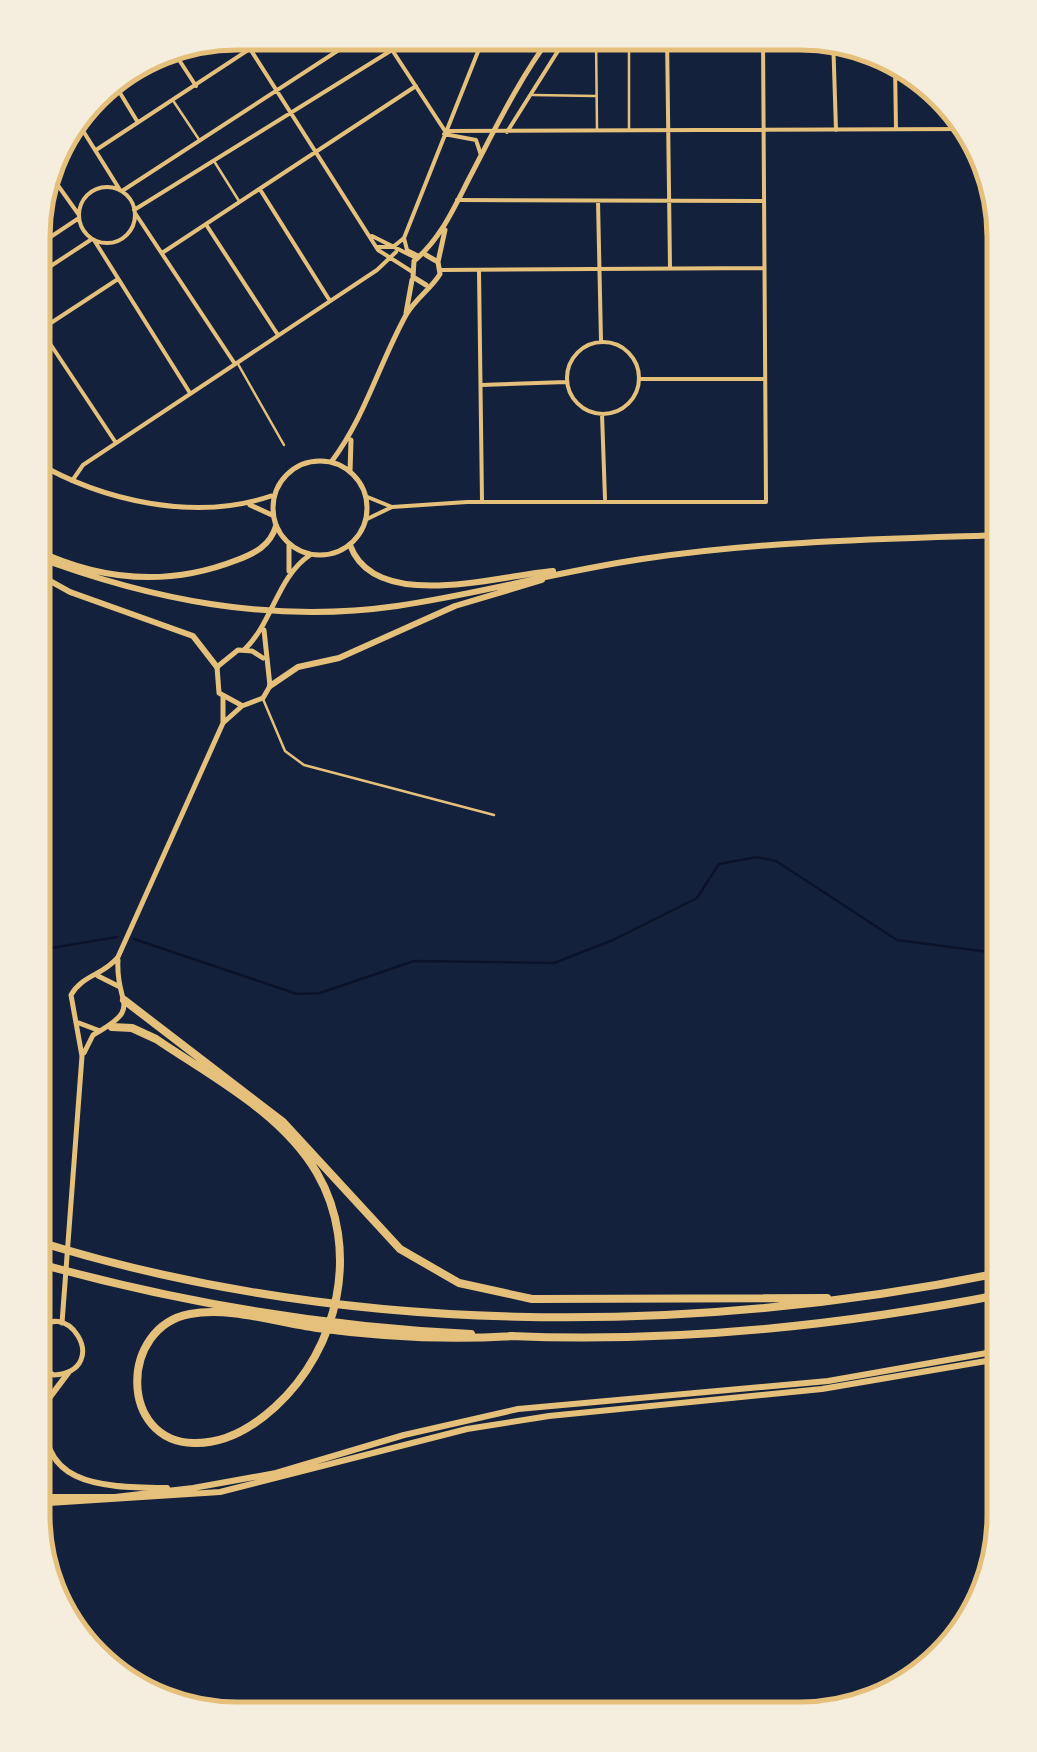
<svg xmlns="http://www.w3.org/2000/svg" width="1037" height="1752" font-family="Mulish,sans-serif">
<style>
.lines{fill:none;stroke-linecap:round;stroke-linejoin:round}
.stream{stroke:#0b132b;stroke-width:2.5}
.service{stroke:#e5c07b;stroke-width:2.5}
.pedestrian{stroke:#e5c07b;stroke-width:2.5}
.minor{stroke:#e5c07b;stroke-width:4}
.tertiary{stroke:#e5c07b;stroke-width:5}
.trunk{stroke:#e5c07b;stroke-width:6}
.motorway{stroke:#e5c07b;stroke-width:8}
.rim{fill:none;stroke:#e5c07b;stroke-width:5}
</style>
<rect width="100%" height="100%" fill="#14213d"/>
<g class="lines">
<!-- stream -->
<path class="stream" d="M134,939L297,994L320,993L414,961L554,963L613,940L697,898L719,864L757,857L776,861L897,940L1004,954
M33,951L117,937"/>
<!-- service -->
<path class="service" d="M263,699L285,751L304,765L494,815"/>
<!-- pedestrian -->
<path class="pedestrian" d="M596,37L597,129
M629,38V130
M393,49L417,34
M533,95L595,96
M174,102L200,141
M214,161L239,201
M238,364L284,445"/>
<!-- minor -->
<path class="minor" d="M240,33L378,250L411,271
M381,33L445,131L967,129
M573,35H656
M667,35L670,268
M833,36L836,130
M550,37L562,35
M170,46L196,86
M895,64L896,129
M111,78L137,121
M75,118L120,190
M507,132L568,35
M444,134L476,140L481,155
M96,150L274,33
M47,170L79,215
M42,186L52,179
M79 215a28 28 0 1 1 56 0a28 28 0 1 1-56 0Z
M122,191L365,33
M261,191L330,301
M457,200L762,201
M598,201L601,341
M134,210L392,50
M135,213L235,364
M207,226L278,335
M372,236L416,258
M404,238L407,250L419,256
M94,240L190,393
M376,247H393L404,238L485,34
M34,248L79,218
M162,253L416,86
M441,270L764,268
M479,271L482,501
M34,277L92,239
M41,330L116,443
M34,334L118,279
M567 378a36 36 0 1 1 72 0a36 36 0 1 1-72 0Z
M639,379H764
M481,385L566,382
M602,414L605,499
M72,481L83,465L377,270L396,252
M365,496L392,507
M365,520L392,507L467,502H766L763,36"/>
<!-- tertiary -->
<path class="tertiary" d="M438,262L445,230
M426,285L413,277L414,261C442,238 455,205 473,171C497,125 521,76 552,35
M406,313L412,280
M34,461C102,501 195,522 271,496
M332,461C365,417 379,364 406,315C416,298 431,289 440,274L438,262L426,255
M273 508a47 47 0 1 1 94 0a47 47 0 1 1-94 0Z
M350,472L351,440
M250,505L272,515
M289,544V571
M245,649C273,622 277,577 310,555
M241,705L219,693L217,667L238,650L252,651L263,658
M223,723V697
M98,976L118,986
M79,1023L100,1031
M84,1053L93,1035C145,1006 115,1006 118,960
M62,1323L82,1056L71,995C82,975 104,975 118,957L223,723L242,706L263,698L270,686L264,630
M33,1336C64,1289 115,1370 54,1375L35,1365"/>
<!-- trunk -->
<path class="trunk" d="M350,545C375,614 500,575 553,571
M34,549C100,581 168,587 237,560C255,553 270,546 276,526
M34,556C151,600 271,624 397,606C479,594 560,571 642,559C762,541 883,539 1004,535
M34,572L70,592L193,636L217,667
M270,686L298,667L339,658L455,606L542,580
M47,1400C32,1487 101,1487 167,1488
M47,1401L68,1373
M33,1412L40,1386L34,1363
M33,1435L42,1413
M33,1497H115L193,1488L276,1473L404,1435L518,1409L828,1381L1004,1350
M33,1504L220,1492L467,1429L549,1416L822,1389L1004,1358"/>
<!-- motorway -->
<path class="motorway" d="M124,1000L283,1122L400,1249L459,1283L532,1299L827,1298
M112,1027L132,1028L156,1039C212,1077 282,1113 317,1173C361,1249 339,1349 275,1407C253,1427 226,1444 194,1443C119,1442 119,1327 190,1314C229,1306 278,1323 317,1328C383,1337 447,1340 513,1336
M33,1240C343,1337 688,1337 1004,1272
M33,1262C176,1302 323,1327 471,1334
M510,1336C677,1343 841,1326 1004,1294"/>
</g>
<!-- crop -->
<path d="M0 0H1037V1752H0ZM237 50H800A187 187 0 0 1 987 237V1515A187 187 0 0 1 800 1702H237A187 187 0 0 1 50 1515V237A187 187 0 0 1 237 50Z" fill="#f5edde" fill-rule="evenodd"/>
<path class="rim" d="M237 50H800A187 187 0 0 1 987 237V1515A187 187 0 0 1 800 1702H237A187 187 0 0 1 50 1515V237A187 187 0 0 1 237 50Z"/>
</svg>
